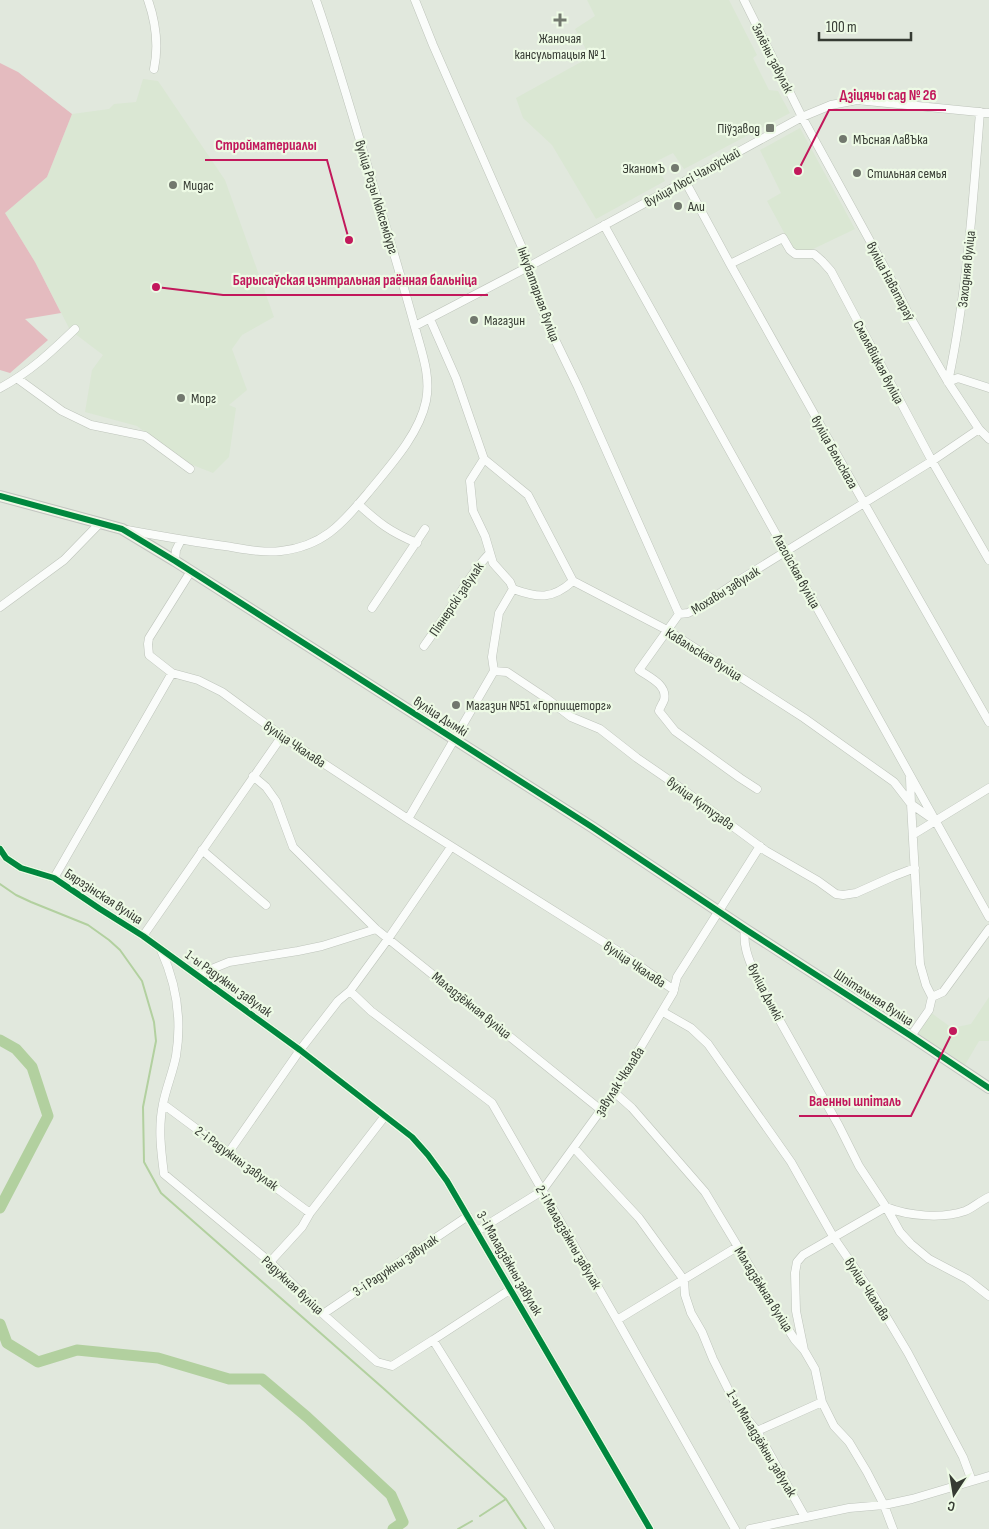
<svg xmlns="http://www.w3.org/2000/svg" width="989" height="1529" viewBox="0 0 989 1529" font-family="'Sofia Sans Condensed',sans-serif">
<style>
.built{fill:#dae7d3}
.forest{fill:#e4bbbf}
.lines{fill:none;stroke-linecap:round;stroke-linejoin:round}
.stream{stroke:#b2d09f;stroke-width:2}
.river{stroke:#b2d09f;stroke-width:11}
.minor-casing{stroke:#bec4bb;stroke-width:9}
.major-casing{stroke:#c1c5bf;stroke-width:12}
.minor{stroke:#fafcfa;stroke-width:8}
.major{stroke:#eee7e7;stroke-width:10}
.cycleway-casing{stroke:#edfae5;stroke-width:9}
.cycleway{stroke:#00873e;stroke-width:6}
.poi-dot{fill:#72786e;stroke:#edfae5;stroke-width:2}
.labels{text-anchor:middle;stroke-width:4.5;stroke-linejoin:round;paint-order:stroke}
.poi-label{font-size:14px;fill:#363b33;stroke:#edfae5;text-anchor:start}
.street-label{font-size:14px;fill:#363b33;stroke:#edfae5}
.leader{fill:none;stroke:#c2185b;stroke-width:2}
.callout-dot{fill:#c2185b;stroke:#edfae5;stroke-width:2}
.callout-label{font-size:15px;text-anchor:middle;font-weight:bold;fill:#c2185b;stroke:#edfae5;stroke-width:4.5;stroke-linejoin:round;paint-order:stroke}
</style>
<rect width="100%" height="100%" fill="#e1e8dd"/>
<!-- built -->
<path class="built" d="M 587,0 L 729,0 L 757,55 L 753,58 L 769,90 L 778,91 L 790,113 L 684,169 L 673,153 L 655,162 L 665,181 L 596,219 L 552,145 L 523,118 L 516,98 L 590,57 L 575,29 L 595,16 Z
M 143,79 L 158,81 L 225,180 L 274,317 L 242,335 L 232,349 L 247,390 L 229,405 L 236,408 L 229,457 L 213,473 L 185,462 L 137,426 L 85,412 L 92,370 L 103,355 L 70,330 L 35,262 L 5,213 L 47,177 L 72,114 L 109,109 L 114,104 L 136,102 Z
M 800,128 L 855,229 L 811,250 L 802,252 L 794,251 L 767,201 L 781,193 L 760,150 Z
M 989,997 L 989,1041 L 979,1041 L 965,1065 L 917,1033 L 930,1012 L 952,1028 L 971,1024 Z"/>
<!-- forest -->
<path class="forest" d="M 0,63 L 18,72 L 72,114 L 47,177 L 5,213 L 35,262 L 61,313 L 25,319 L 48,340 L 10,373 L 0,370 Z"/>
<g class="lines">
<!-- stream -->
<path class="stream" d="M 0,884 L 16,895 L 31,902 L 88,925 L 109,940 L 120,950 L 142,981 L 154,1022 L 156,1041 L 143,1107 L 144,1162 L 161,1193 L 383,1388 L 506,1499
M 480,1516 L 506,1499 L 526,1529
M 458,1529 L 472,1521"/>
<!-- river -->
<path class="river" d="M 0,1040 L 16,1049 L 32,1067 L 48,1116 L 0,1208
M 0,1324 L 7,1343 L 38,1362 L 77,1350 L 158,1358 L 229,1379 L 262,1379 L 307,1417 L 391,1495 L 403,1522 L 393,1529"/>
<!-- minor casing -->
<g class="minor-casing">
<path id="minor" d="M 148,0 C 156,23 159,45 154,69
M 415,0 L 433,45 L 524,252 L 534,287 L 547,323 L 578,387 L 679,614
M 744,0 L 802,117 L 892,281 L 910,317 L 948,382 L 979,429 L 989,439
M 685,181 L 730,264 L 864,503 L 989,722
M 604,225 L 989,917
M 730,264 L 783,238 L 790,250 L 795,254 L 814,254 L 822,261 L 831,271 L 932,461 L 989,560
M 430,319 L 456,378 L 484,459 L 528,495 L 573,581 L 667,630 L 804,718 L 894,782 L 911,804 L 920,964 L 926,985 L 932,997
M 415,326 L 528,267 L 802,117 L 831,105 L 857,100 L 989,113
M 18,379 L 62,411 L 91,425 L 145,436 L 190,469
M 948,382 C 967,293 973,202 980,112
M 948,382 L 958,378 L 989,388
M 0,388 C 30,372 51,352 75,329
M 484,459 L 470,481 L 473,511 L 485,536 L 493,563 L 510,582 L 513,589 C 538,598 552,600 573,581
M 358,504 C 379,523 390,532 417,543
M 127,530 C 160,536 193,542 225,546 C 244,549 262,553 281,551 C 323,546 341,525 367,494 C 389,467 419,435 426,401 C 431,377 422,353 416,331 C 406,294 395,257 384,220 C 361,147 341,72 316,0
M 175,561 L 176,550 L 181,540
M 191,571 L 149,638 L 148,644 L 149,655 L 172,673 L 198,680 L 222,692 L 282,736 L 408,819 L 621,953 L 674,990
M 0,607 L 64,560 L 100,523
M 372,608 L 425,529
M 424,646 C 434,632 444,618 453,604 C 465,586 475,568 490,553
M 494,671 L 507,672 L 546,698 L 571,717 L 600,729 L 637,758 L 685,791 L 766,851 L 818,881 L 836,894 L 843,895 L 856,893 L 894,876 L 915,868
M 253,776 L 266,787 L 276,801 L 293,847 L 376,929 L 601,1110
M 910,778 L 911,804 L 934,820
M 757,789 L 740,778 L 675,731 L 659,711 C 660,707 663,703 664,700 C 668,685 649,677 639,670 L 679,614 L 688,613 L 701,606 L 738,581 L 932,461 L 979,429
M 408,819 L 494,671 L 492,657 L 499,613 L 513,589
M 914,834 L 989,788
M 0,849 L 6,858 L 21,868 L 54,878 L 100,909 L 143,936 L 300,1050 L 412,1137 L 428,1155 L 447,1181 L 650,1529
M 202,850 L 266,905
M 54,878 L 172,673
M 745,929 C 742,947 751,964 757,980 L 839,1126 L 859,1166 L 886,1207 L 900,1232 L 911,1244 L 929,1259 L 967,1279 L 989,1296
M 143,936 L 282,736
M 161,950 C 176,983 182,1020 176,1056 C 173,1072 166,1088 163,1104 C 158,1127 161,1151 164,1174 L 270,1262 L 323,1314 L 377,1362 L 392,1366 L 433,1340 L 550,1529
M 197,975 L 229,962 L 298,951 L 322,946 L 376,929
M 350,991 L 371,1011 L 492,1103 L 617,1320 L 735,1529
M 663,1012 L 691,1028 L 708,1044 L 791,1162 L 834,1238 L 874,1296 L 908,1353 L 963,1457 L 972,1481
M 911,1036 L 929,1010 L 932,997 L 943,992 L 989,929
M 614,1092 L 632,1108 L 705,1192 L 779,1315 L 795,1340 L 804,1350 L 815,1369 L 822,1402 L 834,1426 L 849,1442 L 867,1472 L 884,1505 L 893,1529
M 163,1104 L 310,1213
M 574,1148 L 639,1218 L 684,1280 L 685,1295 L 691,1313 L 702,1332 L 713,1359 L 736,1405 L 757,1431 L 805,1517
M 229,1152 L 300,1050 L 338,1001 L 350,991 L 388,939 L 451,847
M 477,1231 L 542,1191 L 614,1092 L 673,993 L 677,977 L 760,846
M 270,1262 L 302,1227 L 310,1213 L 385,1116
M 323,1314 L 468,1216
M 617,1320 L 737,1247
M 433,1340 L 511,1289
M 804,1350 L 796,1311 L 795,1273 L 797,1262 L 803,1255 L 886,1207 C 908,1216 942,1219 965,1211 C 973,1208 980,1201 989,1197
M 757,1431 L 822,1402
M 750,1529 L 849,1508 L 884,1505 L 912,1499 L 989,1476"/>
</g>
<!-- major casing -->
<g class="major-casing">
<path id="major" d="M 0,496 L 122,529 L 175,561 L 592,827 L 745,929 L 911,1036 L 989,1088"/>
</g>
<!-- minor -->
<use href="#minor" class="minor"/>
<!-- major -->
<use href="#major" class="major"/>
<!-- cycleway casing -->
<g class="cycleway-casing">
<path id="cycleway" d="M 0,496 L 122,529 L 175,561 L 592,827 L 745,929 L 911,1036 L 989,1088
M 0,849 L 6,858 L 21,868 L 54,878 L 100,909 L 143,936 L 300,1050 L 412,1137 L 428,1155 L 447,1181 L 650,1529"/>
</g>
<!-- cycleway -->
<use href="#cycleway" class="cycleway"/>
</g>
<!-- markers -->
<g class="poi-dot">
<path d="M557.5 12.5h5v5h5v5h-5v5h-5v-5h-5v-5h5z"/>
<rect x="765" y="123" width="10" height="10" rx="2.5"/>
<circle cx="843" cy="139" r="5"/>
<circle cx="675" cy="168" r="5"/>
<circle cx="857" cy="173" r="5"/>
<circle cx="173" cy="185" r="5"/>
<circle cx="678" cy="206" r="5"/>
<circle cx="474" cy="320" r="5"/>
<circle cx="181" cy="398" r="5"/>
<circle cx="456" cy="705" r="5"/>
</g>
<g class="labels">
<!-- poi labels -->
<g class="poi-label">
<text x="560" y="43" text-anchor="middle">Жаночая<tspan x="560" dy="16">кансультацыя № 1</tspan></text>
<text x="760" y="133" text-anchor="end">Піўзавод</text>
<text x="853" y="144">МЪсная ЛавЪка</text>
<text x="665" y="173" text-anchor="end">ЭканомЪ</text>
<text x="867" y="178">Стильная семья</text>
<text x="183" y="190">Мидас</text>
<text x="688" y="211">Али</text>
<text x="484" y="325">Магазин</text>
<text x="191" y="403">Морг</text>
<text x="466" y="710">Магазин №51 «Горпищеторг»</text>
</g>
<!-- street labels -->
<g class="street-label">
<text transform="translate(773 58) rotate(63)" y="5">Зялёны завулак</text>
<text transform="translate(692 177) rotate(-29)" y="5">вуліца Люсі Чалоўскай</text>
<text transform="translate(377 197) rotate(73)" y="5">вуліца Розы Люксембург</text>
<text transform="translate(966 269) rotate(-84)" y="5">Заходняя вуліца</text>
<text transform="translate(891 281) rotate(62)" y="5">вуліца Наватараў</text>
<text transform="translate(539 294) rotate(70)" y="5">Інкубатарная вуліца</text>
<text transform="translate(879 362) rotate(62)" y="5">Смалявіцкая вуліца</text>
<text transform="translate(835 452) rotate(61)" y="5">вуліца Бельскага</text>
<text transform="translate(797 571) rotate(61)" y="5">Лагойская вуліца</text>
<text transform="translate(725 590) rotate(-32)" y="5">Мохавы завулак</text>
<text transform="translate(456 599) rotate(-56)" y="5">Піянерскі завулак</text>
<text transform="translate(704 654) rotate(32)" y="5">Кавальская вуліца</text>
<text transform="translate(441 716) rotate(33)" y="5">вуліца Дымкі</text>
<text transform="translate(295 744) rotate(34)" y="5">вуліца Чкалава</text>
<text transform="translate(701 803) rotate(36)" y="5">вуліца Кутузава</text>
<text transform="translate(104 896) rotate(33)" y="5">Бярэзінская вуліца</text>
<text transform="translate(635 964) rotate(34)" y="5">вуліца Чкалава</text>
<text transform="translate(229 983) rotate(36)" y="5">1-ы Радужны завулак</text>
<text transform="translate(766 992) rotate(63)" y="5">вуліца Дымкі</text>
<text transform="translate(874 997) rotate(33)" y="5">Шпітальная вуліца</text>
<text transform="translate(472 1005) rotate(39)" y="5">Маладзёжная вуліца</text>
<text transform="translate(619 1081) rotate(-57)" y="5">завулак Чкалава</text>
<text transform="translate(237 1158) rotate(36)" y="5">2-і Радужны завулак</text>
<text transform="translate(569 1237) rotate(60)" y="5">2-і Маладзёжны завулак</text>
<text transform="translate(510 1263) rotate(60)" y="5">3-і Маладзёжны завулак</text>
<text transform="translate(395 1265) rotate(-34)" y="5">3-і Радужны завулак</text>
<text transform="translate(293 1285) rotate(43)" y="5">Радужная вуліца</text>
<text transform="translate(764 1289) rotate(58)" y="5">Маладзёжная вуліца</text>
<text transform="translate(868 1289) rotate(57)" y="5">вуліца Чкалава</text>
<text transform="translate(762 1443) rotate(59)" y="5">1-ы Маладзёжны завулак</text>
</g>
</g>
<!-- callouts -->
<path class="leader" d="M798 171L829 110H946M349 240L327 160H205M156 287L223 295H488M953 1031L911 1116H799"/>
<g class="callout-dot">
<circle cx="798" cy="171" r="5"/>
<circle cx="349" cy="240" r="5"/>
<circle cx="156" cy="287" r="5"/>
<circle cx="953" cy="1031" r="5"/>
</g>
<g class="callout-label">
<text x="888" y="100">Дзіцячы сад № 26</text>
<text x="266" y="150">Стройматериалы</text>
<text x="355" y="285">Барысаўская цэнтральная раённая бальніца</text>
<text x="855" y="1106">Ваенны шпіталь</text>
</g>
<!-- north arrow -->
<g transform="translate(954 1494) rotate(192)" stroke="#edfae5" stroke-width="4" paint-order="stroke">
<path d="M0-4L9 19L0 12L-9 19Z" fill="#363b33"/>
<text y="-8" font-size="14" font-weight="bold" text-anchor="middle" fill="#363b33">С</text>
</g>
<!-- scale -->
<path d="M819 32v8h92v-8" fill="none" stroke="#363b33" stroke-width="2.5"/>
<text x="826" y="32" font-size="15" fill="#363b33" stroke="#edfae5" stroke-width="4" paint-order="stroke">100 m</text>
</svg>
